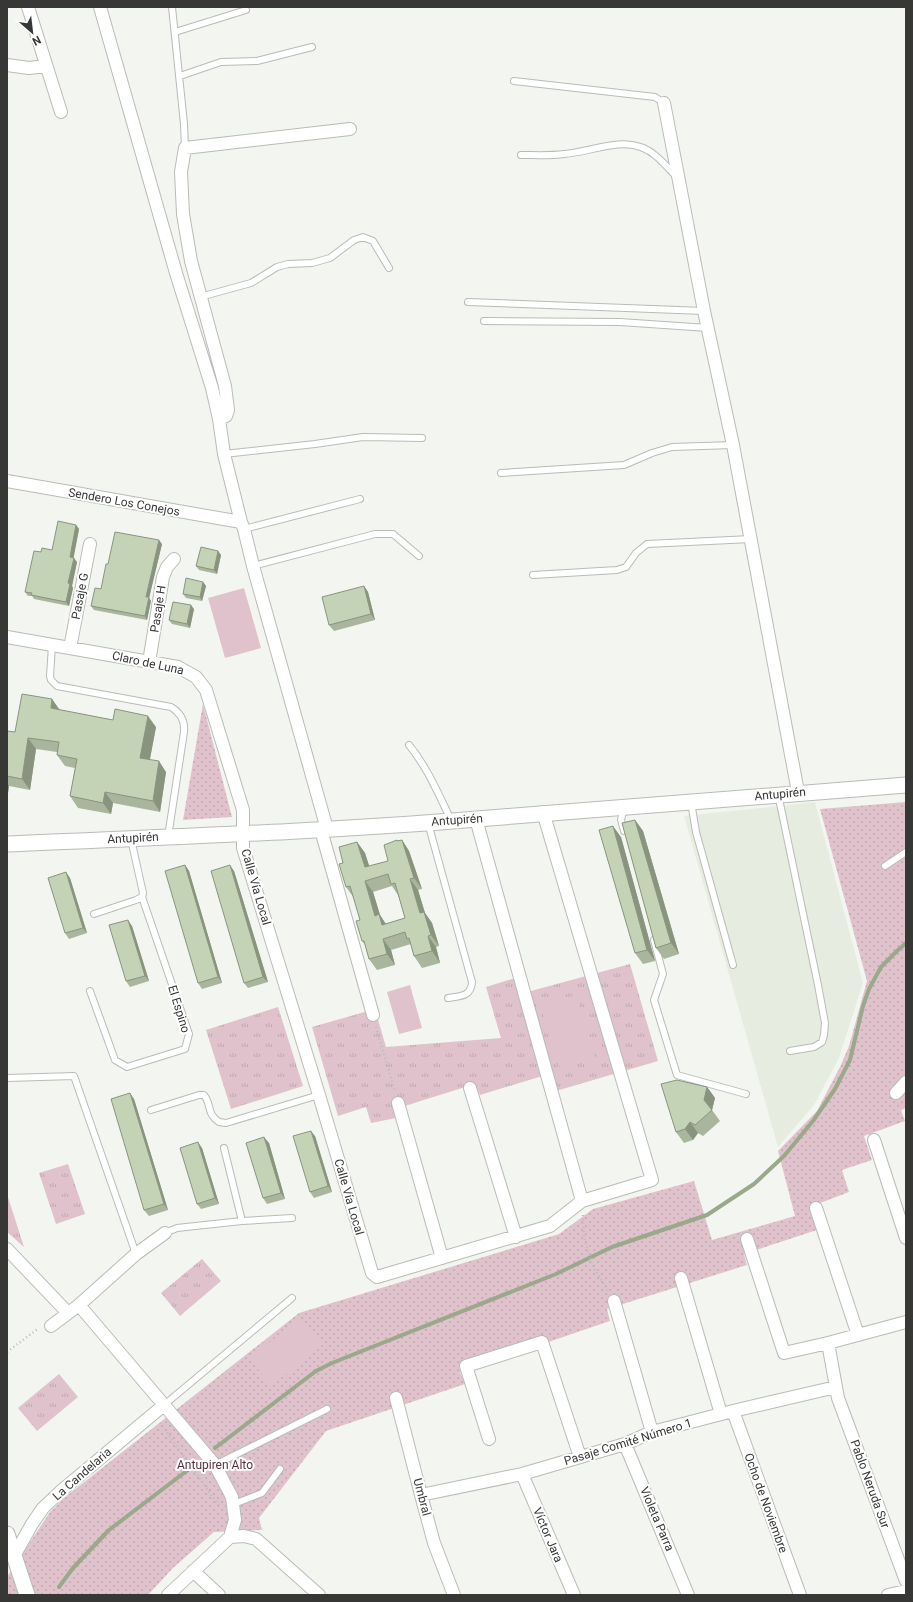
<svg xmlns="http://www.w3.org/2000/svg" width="913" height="1602" viewBox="0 0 913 1602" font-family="Roboto,sans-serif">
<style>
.built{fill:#e6ede0}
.grass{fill:url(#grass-tufts)}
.park{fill:url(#park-dots)}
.garden{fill:#e0c2cc}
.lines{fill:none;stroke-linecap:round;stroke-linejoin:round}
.stream{stroke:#9aa88c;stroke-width:4}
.service-casing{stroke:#b9bcb6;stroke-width:8}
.minor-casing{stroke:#b9bcb6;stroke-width:14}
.tertiary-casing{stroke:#b9bcb6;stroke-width:17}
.path{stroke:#babdb8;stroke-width:2.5;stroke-dasharray:1 3;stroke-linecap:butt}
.service{stroke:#fff;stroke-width:6}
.minor{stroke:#fff;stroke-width:12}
.tertiary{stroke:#fff;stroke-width:15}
.wall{fill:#a9b59d;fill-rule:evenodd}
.shaded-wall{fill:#89947f}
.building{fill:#c4d3b6;stroke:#89947f;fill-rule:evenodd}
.labels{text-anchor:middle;stroke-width:4;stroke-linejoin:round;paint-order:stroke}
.street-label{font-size:12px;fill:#373836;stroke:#fff}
.park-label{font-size:12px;fill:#5c2e41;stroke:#fff}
</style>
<defs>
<pattern id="grass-tufts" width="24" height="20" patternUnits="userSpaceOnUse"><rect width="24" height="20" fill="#e0c2cc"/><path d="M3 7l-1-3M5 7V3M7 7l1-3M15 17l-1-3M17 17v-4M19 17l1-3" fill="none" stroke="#c1a7b0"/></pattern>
<pattern id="park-dots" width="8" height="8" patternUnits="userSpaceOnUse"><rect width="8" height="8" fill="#e0c2cc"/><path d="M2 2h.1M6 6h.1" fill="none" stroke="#c1a7b0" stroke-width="1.8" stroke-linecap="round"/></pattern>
</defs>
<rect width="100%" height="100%" fill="#f3f6f0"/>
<!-- built -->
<path class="built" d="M 815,802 L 863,983 L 839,1058 L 814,1105 L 778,1147 L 684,816 Z"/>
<!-- grass -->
<path class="grass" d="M 630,964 L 658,1061 L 556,1091 L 549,1074 L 480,1095 L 475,1084 L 395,1109 L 396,1118 L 371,1123 L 366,1107 L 338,1116 L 312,1027 L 375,1009 L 386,1047 L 501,1038 L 486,987 L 515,978 L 520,994 Z
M 278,1007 L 303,1086 L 231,1109 L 206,1030 Z
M 68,1164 L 85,1214 L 56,1224 L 39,1173 Z
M 7,1194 L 24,1247 L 7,1232 Z
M 202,1259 L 221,1281 L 180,1316 L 161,1293 Z
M 59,1374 L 78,1397 L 37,1431 L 18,1408 Z"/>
<!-- park -->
<path class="park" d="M 203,704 L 232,817 L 183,820 Z
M 906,802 L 906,1108 L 901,1110 L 905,1121 L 864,1136 L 872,1160 L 842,1170 L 849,1192 L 810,1207 L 817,1230 L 744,1254 L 747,1265 L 607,1309 L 610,1321 L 460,1372 L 465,1384 L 326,1431 L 259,1518 L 262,1530 L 214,1532 L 173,1568 L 148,1595 L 7,1595 L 7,1577 L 50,1512 L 64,1498 L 299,1313 L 559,1234 L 593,1209 L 694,1181 L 712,1240 L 795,1216 L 778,1151 L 817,1111 L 840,1067 L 849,1046 L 867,981 L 820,809 Z"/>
<!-- garden -->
<path class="garden" d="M 244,588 L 261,648 L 225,658 L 208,598 Z
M 410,985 L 422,1028 L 399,1034 L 387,992 Z
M 576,995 L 595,1058 L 560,1068 L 541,1006 Z
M 300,1318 L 322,1346 L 271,1386 L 249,1358 Z"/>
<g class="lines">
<!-- stream -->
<path class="stream" d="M 215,1448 L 316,1371 L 332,1363 L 556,1274 L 612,1247 L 707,1215 L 754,1184 L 784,1156 L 813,1121 L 835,1089 L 850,1060 L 863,1006 L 869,989 L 881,967 L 897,951 L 906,943
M 59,1587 L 73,1568 L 109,1530 L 197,1463"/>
<!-- service casing -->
<g class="service-casing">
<path id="service" d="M 172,7 L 184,124 L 185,148
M 175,32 L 246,10
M 180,76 L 221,62 L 257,61 L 312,47
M 514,81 L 655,97 L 664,103
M 521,155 C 535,155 550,156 564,154 C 595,152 628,132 656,156 C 663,162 669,169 676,176
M 200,297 L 251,283 L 277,267 L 288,264 L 312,263 L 330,258 L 354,240 L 363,237 L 373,241 L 389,268
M 468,302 L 704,311
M 484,321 L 620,322 L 708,328
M 224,454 L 315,444 L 363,437 L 422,438
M 501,473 L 624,465 L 652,453 L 672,447 L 733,445
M 244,529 L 360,499
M 253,566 L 375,534 L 393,534 L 419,556
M 533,575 L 617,570 L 626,567 L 636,553 L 647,544 L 751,539
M 52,645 L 50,676 L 51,680 L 57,686 L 171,707 C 181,713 185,721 184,732 L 168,837
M 409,745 C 427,767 439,795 451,820
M 778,794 L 818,985 L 825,1023 L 824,1035 L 822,1042 L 814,1047 L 790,1051
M 691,802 L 696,832 L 733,965
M 624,807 L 621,820 L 624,831
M 428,823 L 472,982 C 471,997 460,996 448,998
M 885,866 L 906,852
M 94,914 L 136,900 L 142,897 L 143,893 L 131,839
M 654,940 L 663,974 L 654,1000 L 677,1075 L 746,1094
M 90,991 L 115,1060 L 127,1067 L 185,1049 L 189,1034 L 142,897
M 7,1078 L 74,1076 L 136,1254
M 151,1110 L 199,1095 L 204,1095 C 212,1105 206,1113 219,1122 L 226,1123 L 319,1095
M 224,1148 L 242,1221
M 165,1233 L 177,1228 L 242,1221 L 292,1218
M 164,1405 L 292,1298
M 215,1465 L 327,1409
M 234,1504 L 262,1493 L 280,1469"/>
</g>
<!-- minor casing -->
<g class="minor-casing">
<path id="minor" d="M 28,7 L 61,112
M 100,7 L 176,273 L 212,388 L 219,419 L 224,454 L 241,522 L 244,529 L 253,566 L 327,829
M 7,65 L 29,68 L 46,66
M 664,103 L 704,311 L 733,445 L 798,792
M 219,419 L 226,416 L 228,410 L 225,386 L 191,261 L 183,214 L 181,172 L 185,148 L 350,129
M 7,481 L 241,522
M 7,637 L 178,667 L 196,677 L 206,690 L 243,810 L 243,848 L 319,1095 L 372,1273 L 377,1277 L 550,1226 L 582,1201 L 652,1180 L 543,812
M 70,648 L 90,544
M 149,662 L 163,577 L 167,567 L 174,559
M 476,819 L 582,1201
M 321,830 L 373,1015
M 470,1088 L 516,1237
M 896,1093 L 906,1082
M 398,1103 L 442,1258
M 874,1140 L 906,1238
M 816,1208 L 858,1335
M 747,1239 L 784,1353 L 828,1343 L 906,1322
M 7,1249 L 68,1313
M 681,1278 L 721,1414
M 614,1301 L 652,1432
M 79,1305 L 136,1254 L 165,1233
M 51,1326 L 79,1305 L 215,1465 L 232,1497 L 235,1520 L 230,1537 L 168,1595
M 828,1343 L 838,1398 L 906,1581
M 396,1398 L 421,1495 L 434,1543 L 454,1595
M 733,1411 L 800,1595
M 489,1439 L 466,1366 L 542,1342 L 580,1457
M 625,1444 L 688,1595
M 522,1474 L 574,1595
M 421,1495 L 522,1474 L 625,1444 L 652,1432 L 733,1411 L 836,1387
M 230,1537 L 244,1536 L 256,1539 L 319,1595
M 14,1556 L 32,1524 L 43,1508 L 61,1491 L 164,1405
M 193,1571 L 219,1595
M 888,1595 L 906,1591"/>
</g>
<!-- tertiary casing -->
<g class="tertiary-casing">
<path id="tertiary" d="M 7,844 C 164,837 321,832 477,819 C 620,807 763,795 906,785
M 7,1534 L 27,1595"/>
</g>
<!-- path -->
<path class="path" d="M 376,1027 L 395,1091
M 583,1215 L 584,1237 L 592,1265 L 608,1291
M 7,1352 L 39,1328
M 160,1423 L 220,1507"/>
<!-- service -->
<use href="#service" class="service"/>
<!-- minor -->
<use href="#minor" class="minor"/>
<!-- tertiary -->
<use href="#tertiary" class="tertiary"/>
</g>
<!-- wall -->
<path class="wall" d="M 76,525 L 79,529 L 73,558 L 77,562 L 72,586 L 73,588 L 69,606 L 34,599 L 32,596 L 28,596 L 25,592 L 41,552 L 52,550 Z
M 162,544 L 149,598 L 151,601 L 147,620 L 94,610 L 91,606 L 101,589 L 108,564 Z
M 218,551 L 221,555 L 217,574 L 199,570 L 196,566 Z
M 203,582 L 206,586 L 202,601 L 186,598 L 183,594 Z
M 364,586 L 368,592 L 375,620 L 334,631 L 329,625 Z
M 194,609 L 190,628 L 172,624 L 169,620 Z
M 52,699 L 60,710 L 113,720 L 156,727 L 150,759 L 166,772 L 160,812 L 113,803 L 111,814 L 78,808 L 70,796 L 75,768 L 65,766 L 57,755 L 57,752 L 36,749 L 30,790 L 9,786 L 7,800 L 7,731 L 15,732 Z
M 635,820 L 643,831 L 679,954 L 664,959 L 656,948 Z
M 621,837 L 655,961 L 643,964 L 635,953 Z
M 397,840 L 397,841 L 402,840 L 409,851 L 422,889 L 418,890 L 425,913 L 432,923 L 439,946 L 436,947 L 440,963 L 422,968 L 414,956 L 411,944 L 391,950 L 395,965 L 377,970 L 369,959 L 366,946 L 362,941 L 360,920 L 354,898 L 346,887 L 343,863 L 357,842 L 365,853 L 369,866 L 388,861 ZM 392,886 L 398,895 L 405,918 L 386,924 L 380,915 L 373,892 Z
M 185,865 L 189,871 L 222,983 L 202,989 L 198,983 Z
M 234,871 L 268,982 L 248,988 L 244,983 Z
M 70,878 L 87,933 L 69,939 L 65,933 Z
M 132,926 L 149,981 L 130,987 L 126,981 Z
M 707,1087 L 715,1098 L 712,1110 L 720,1121 L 703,1136 L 698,1133 L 693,1140 L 684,1143 L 676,1132 Z
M 134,1099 L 168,1210 L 149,1216 L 144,1210 Z
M 315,1136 L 332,1192 L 314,1198 L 310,1192 Z
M 269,1143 L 285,1199 L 267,1204 L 263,1198 Z
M 202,1148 L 219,1204 L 201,1209 L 197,1204 Z"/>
<!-- shaded-wall -->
<path class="shaded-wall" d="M 76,525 L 79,529 L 73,561 L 70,557 Z
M 159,540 L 162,544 L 149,598 L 151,601 L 147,620 L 145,616 L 146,597 Z
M 218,551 L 221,555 L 217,574 L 214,570 Z
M 74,558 L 77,562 L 72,586 L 73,588 L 69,606 L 66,602 L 68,583 Z
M 203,582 L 206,586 L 202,601 L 200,597 Z
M 364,586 L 368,592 L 375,620 L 371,614 Z
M 191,605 L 194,609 L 190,628 L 187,624 Z
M 52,699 L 60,711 L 51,708 Z
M 148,716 L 156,727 L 148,769 L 140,758 Z
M 28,738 L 36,749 L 30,790 L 22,779 Z
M 159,761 L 166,772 L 160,812 L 153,801 Z
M 7,783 L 9,786 L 7,800 Z
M 105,792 L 113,803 L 111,814 L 103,803 Z
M 635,820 L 643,831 L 679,954 L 671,943 Z
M 613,826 L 621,837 L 655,961 L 647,950 Z
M 402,840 L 409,851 L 422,889 L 414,878 Z
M 357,842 L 365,853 L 373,878 L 365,867 Z
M 185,865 L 189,871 L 222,983 L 218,977 Z
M 230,865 L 234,871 L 268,982 L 263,977 Z
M 66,872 L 70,878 L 87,933 L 83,928 Z
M 410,879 L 418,890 L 425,913 L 432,923 L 439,946 L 431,935 L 420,913 Z
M 365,881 L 373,892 L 380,915 L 387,926 L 390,936 L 375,916 Z
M 128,920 L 132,926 L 149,981 L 145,976 Z
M 428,936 L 436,947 L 440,963 L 432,951 Z
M 383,939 L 391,950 L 395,965 L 387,954 Z
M 707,1087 L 715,1098 L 712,1110 L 704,1100 Z
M 130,1093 L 134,1099 L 168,1210 L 164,1204 Z
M 690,1122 L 698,1133 L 693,1140 L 685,1129 Z
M 311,1131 L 315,1136 L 332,1192 L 328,1186 Z
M 264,1137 L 269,1143 L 285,1199 L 281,1193 Z
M 198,1142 L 202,1148 L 219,1204 L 215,1198 Z"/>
<!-- building -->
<path class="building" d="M 58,521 L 76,525 L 70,557 L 74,558 L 68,583 L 70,584 L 66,602 L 31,595 L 32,593 L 25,592 L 34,551 L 41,552 L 42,548 L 52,550 Z
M 115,532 L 159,540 L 146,597 L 149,597 L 145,616 L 91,606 L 95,588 L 101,589 L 106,564 L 108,564 Z
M 201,547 L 218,551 L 214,570 L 196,566 Z
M 186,578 L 203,582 L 200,597 L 183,594 Z
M 364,586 L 371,614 L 329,625 L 322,597 Z
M 173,602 L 191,605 L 187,624 L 169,620 Z
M 22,694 L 52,699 L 51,708 L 113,720 L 115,709 L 148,716 L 140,758 L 159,761 L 153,801 L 105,792 L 103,803 L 70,796 L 77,759 L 57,755 L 59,742 L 28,738 L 22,779 L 7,776 L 7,731 L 15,732 Z
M 635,820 L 671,943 L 656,948 L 622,823 Z
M 613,826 L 647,950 L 635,953 L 599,830 Z
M 397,840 L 397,841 L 402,840 L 414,878 L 410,879 L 420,913 L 424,912 L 431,935 L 428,936 L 432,951 L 414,956 L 409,938 L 407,939 L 405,932 L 383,939 L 387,954 L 369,959 L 364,941 L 362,941 L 356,921 L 360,920 L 350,886 L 346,887 L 339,864 L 343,863 L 339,847 L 357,842 L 365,867 L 388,861 L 384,845 ZM 388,874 L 391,884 L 395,883 L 405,918 L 382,925 L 379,914 L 375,916 L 365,881 Z
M 185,865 L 218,977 L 198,983 L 165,871 Z
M 230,865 L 263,977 L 244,983 L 211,871 Z
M 66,872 L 83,928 L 65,933 L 48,878 Z
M 128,920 L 145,976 L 126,981 L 109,925 Z
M 677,1080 L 707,1087 L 704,1100 L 712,1110 L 695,1125 L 690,1122 L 685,1129 L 676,1132 L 661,1084 Z
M 130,1093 L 164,1204 L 144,1210 L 111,1099 Z
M 311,1131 L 328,1186 L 310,1192 L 293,1136 Z
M 264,1137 L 281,1193 L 263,1198 L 246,1143 Z
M 198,1142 L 215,1198 L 197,1204 L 180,1148 Z"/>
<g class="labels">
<!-- street labels -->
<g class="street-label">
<text transform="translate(124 502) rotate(10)" y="4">Sendero Los Conejos</text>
<text transform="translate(80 596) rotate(-79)" y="4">Pasaje G</text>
<text transform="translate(158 609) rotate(-81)" y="4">Pasaje H</text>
<text transform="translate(148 663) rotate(12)" y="4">Claro de Luna</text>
<text transform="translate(780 794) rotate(-5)" y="4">Antupirén</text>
<text transform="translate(457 820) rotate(-4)" y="4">Antupirén</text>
<text transform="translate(133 838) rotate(-3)" y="4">Antupirén</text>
<text transform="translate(256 887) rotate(74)" y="4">Calle Vía Local</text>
<text transform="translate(179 1009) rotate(73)" y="4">El Espino</text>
<text transform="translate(349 1197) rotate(74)" y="4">Calle Vía Local</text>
<text transform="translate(628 1442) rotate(-17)" y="4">Pasaje Comité Número 1</text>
<text transform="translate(82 1474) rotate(-41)" y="4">La Candelaria</text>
<text transform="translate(870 1484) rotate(70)" y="4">Pablo Neruda Sur</text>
<text transform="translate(422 1497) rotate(75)" y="4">Umbral</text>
<text transform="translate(766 1503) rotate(70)" y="4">Ocho de Noviembre</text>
<text transform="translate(657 1519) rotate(67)" y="4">Violeta Parra</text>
<text transform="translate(548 1535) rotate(67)" y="4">Víctor Jara</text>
</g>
<!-- park labels -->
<g class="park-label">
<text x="215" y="1469">Antupiren Alto</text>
</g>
</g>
<!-- border -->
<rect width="913" height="1602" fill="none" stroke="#373836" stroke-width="16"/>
<!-- north arrow -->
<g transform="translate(32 32) rotate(152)" stroke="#ffffff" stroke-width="3" paint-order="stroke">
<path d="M0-3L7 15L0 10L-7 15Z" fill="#373836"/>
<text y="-6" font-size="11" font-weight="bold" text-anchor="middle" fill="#373836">N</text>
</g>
</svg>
